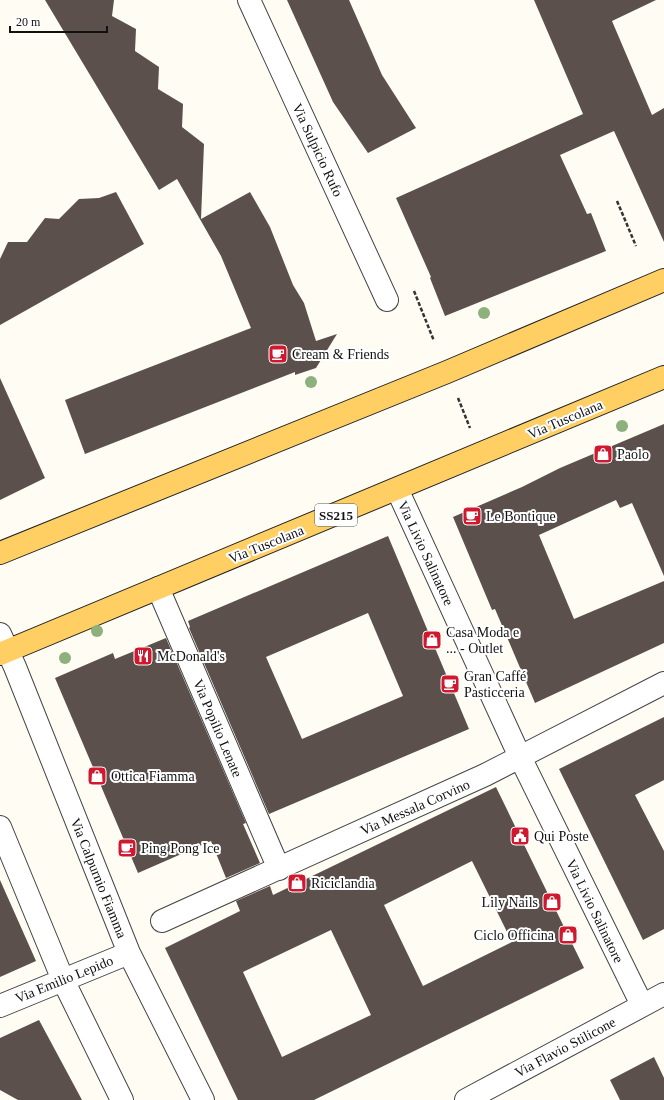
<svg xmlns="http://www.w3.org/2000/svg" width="664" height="1100" viewBox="0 0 664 1100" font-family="Georgia,serif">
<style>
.building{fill:#5b504c;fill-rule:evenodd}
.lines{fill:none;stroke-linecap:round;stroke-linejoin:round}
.street-casing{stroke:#444;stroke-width:24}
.primary-casing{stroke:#222;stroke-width:24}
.path{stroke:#333;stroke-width:2.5;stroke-dasharray:4 2;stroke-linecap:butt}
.street{stroke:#fff;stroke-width:22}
.primary{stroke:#ffcf64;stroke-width:22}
.tree{fill:#8eb07c}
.labels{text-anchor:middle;stroke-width:4;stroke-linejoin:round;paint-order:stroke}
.shield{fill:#fff;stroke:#585858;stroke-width:1}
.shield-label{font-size:13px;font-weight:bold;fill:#111}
.street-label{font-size:14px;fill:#111;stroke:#fff}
.poi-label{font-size:14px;fill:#111;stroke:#fff;text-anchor:start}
</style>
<rect width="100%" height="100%" fill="#fffcf4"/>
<!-- building -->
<path class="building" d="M 45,0 L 114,0 L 112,16 L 136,29 L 135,51 L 159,67 L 158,89 L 183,104 L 182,127 L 204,144 L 201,219 L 250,192 L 270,227 L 293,285 L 304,303 L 316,341 L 337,334 L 316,368 L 295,375 L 295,372 L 85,454 L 65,400 L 251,328 L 221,256 L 177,179 L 159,190 Z
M 287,0 L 349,0 L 382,75 L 416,128 L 368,153 L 333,102 Z
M 534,0 L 656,0 L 612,21 L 652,115 L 664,108 L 664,242 L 614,131 L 560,155 L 587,214 L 591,213 L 606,251 L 445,316 L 430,278 L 431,277 L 396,198 L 583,114 Z
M 116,192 L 144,244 L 0,325 L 0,259 L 8,242 L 27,242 L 45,218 L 59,219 L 79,199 L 99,198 Z
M 0,378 L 45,478 L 0,500 Z
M 664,424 L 664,576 L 632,503 L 620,508 L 616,500 L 539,535 L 574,619 L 664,581 L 664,643 L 535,703 L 495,609 L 492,610 L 453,517 L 522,487 L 560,468 Z
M 388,536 L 469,729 L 269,814 L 189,628 L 190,627 L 188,621 ZM 368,613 L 403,696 L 302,739 L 266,657 Z
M 166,638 L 246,823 L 243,824 L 260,863 L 226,878 L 211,841 L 138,873 L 55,678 L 113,653 L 115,659 Z
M 664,717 L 664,780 L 635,795 L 664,851 L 664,929 L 643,940 L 559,769 Z
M 496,787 L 584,968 L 314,1100 L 238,1100 L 165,948 L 240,911 L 236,901 L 270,886 L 273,895 ZM 472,861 L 512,942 L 423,986 L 384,905 ZM 331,930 L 371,1015 L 282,1057 L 243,972 Z
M 0,880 L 36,961 L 0,977 Z
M 39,1020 L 82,1100 L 18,1100 L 0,1090 L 0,1038 Z
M 654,1057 L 664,1078 L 664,1100 L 620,1100 L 610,1080 Z"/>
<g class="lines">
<!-- street casing -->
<g class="street-casing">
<path id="street" d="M 249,0 L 387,300
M 397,489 L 520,757 L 642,1005
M 158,588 L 279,869
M 0,634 L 15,667 L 129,953 L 203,1100
M 0,827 L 63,980 L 122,1100
M 162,921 L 485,775 L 664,683
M 0,1006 L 129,953
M 466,1100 L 664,994"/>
</g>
<!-- primary casing -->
<g class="primary-casing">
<path id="primary" d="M 0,553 L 447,372 L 664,280
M 0,654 L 664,377"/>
</g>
<!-- path -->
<path class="path" d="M 617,201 L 636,246
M 414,291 L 434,341
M 458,398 L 470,428"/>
<!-- street -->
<use href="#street" class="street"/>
<!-- primary -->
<use href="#primary" class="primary"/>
</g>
<!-- trees -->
<g class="tree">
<circle cx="484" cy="313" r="6"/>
<circle cx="311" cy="382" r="6"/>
<circle cx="622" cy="426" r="6"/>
<circle cx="97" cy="631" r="6"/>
<circle cx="65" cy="658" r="6"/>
</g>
<!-- icons -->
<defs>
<g id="cafe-square" transform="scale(1)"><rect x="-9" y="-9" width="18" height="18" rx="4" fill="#d0192e" stroke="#fff"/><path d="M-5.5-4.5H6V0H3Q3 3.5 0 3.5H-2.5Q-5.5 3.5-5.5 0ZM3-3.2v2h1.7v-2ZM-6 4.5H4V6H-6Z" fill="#fff"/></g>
<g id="shop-square" transform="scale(1)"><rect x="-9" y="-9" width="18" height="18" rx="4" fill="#d0192e" stroke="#fff"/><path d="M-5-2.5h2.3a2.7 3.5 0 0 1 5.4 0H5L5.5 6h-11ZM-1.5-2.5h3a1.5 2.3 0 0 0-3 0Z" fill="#fff"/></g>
<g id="restaurant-square" transform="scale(1)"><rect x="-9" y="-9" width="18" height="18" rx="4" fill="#d0192e" stroke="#fff"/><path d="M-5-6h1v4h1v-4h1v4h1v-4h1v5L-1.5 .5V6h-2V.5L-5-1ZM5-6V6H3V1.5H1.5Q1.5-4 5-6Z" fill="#fff"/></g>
<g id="civic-square" transform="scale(1)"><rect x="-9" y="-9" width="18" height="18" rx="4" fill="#d0192e" stroke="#fff"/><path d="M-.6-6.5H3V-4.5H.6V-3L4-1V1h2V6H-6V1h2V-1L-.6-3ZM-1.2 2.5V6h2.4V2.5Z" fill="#fff"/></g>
</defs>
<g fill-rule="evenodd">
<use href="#cafe-square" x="278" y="354"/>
<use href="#shop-square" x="603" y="454"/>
<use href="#cafe-square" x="472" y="516"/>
<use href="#shop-square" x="432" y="640"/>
<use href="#restaurant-square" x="143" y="656"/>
<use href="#cafe-square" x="450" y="684"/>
<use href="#shop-square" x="97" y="776"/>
<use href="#civic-square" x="520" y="836"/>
<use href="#cafe-square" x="127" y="848"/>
<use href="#shop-square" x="297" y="883"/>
<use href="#shop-square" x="552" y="902"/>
<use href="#shop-square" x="568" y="935"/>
</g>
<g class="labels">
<!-- shield labels -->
<rect class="shield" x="315" y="504" width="42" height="22" rx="3"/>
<g class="shield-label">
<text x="336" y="520">SS215</text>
</g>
<!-- street labels -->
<g class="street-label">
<text transform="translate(318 150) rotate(65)" y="5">Via Sulpicio Rufo</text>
<text transform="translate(565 419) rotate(-23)" y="5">Via Tuscolana</text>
<text transform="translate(266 544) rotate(-22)" y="5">Via Tuscolana</text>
<text transform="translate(426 553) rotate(65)" y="5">Via Livio Salinatore</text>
<text transform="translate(218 728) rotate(67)" y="5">Via Popilio Lenate</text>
<text transform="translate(415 807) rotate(-24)" y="5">Via Messala Corvino</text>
<text transform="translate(99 878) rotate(68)" y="5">Via Calpurnio Fiamma</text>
<text transform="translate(595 911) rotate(64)" y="5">Via Livio Salinatore</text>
<text transform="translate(64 979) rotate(-22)" y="5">Via Emilio Lepido</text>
<text transform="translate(565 1047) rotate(-28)" y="5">Via Flavio Stilicone</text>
</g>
<!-- poi labels -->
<g class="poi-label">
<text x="292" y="359">Cream &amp; Friends</text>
<text x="617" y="459">Paolo</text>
<text x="486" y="521">Le Bontique</text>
<text x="446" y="637">Casa Moda e<tspan x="446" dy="16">... - Outlet</tspan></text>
<text x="157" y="661">McDonald's</text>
<text x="464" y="681">Gran Caffé<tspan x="464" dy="16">Pasticceria</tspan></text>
<text x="111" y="781">Ottica Fiamma</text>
<text x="534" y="841">Qui Poste</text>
<text x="141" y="853">Ping Pong Ice</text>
<text x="311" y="888">Riciclandia</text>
<text x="538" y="907" text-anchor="end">Lily Nails</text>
<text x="554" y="940" text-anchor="end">Ciclo Officina</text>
</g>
</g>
<!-- scale -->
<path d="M10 26v6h97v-6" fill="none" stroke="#111111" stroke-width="2"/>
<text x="16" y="26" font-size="12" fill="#111111" stroke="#ffffff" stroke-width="3" paint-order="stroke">20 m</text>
</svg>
